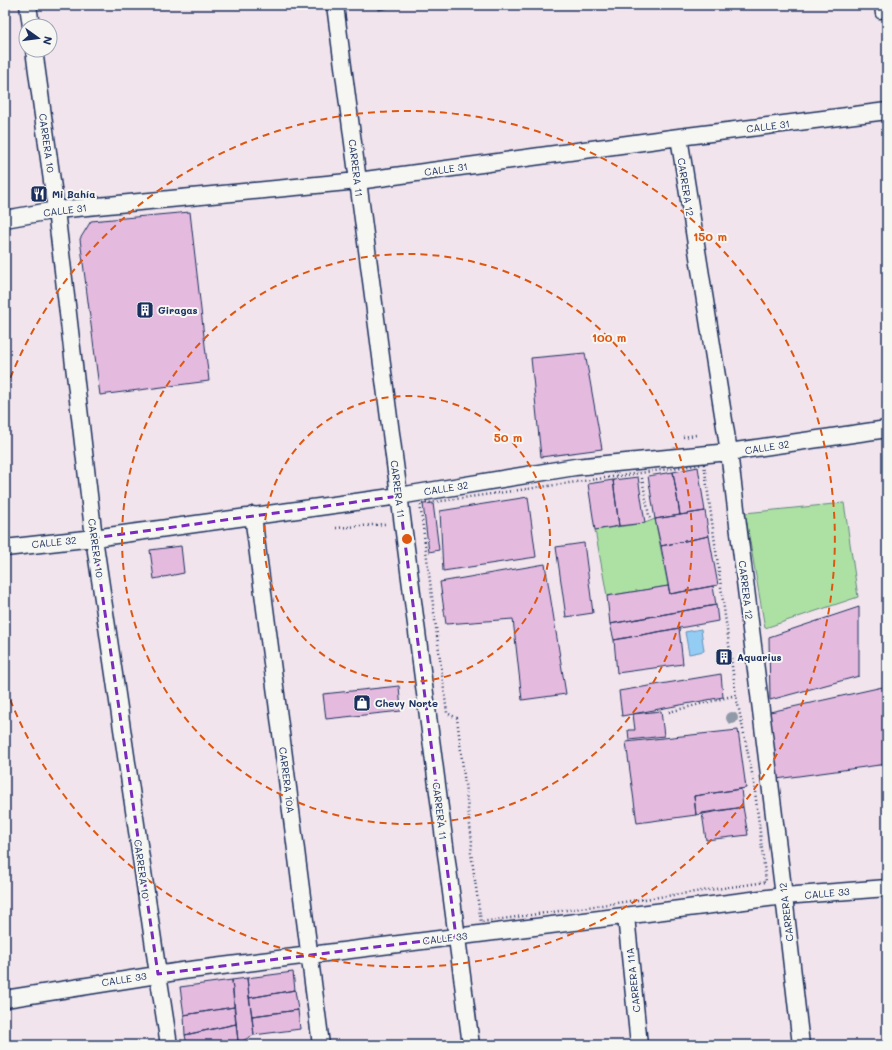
<svg xmlns="http://www.w3.org/2000/svg" width="892" height="1050" viewBox="0 0 892 1050" font-family="Mali,sans-serif">
<style>
.green{fill:#ade1a3;stroke:#648880}
.water{fill:#94cdf4;stroke:#648eb8}
.building{fill:#e5badf;stroke:#1b2f5e}
.lines{fill:none;stroke-linecap:round;stroke-linejoin:round}
.service-casing{stroke:#1b2f5e;stroke-width:11}
.minor-casing{stroke:#1b2f5e;stroke-width:19}
.path{stroke:#1b2f5e;stroke-width:2.5;stroke-dasharray:1 3;stroke-linecap:butt}
.service{stroke:#f6f6f2;stroke-width:8}
.minor{stroke:#f6f6f2;stroke-width:16}
.tree{fill:#9099a7}
.marked{fill:none;stroke:#7b2cbf;stroke-width:3;stroke-dasharray:8 5;stroke-linejoin:round}
.ring{fill:none;stroke:#de5710;stroke-width:2;stroke-dasharray:7 5}
.labels{text-anchor:middle;stroke-width:4;stroke-linejoin:round;paint-order:stroke}
.street-label{font-size:10px;fill:#1b2f5e;stroke:#f6f6f2}
.poi-label{font-size:10px;font-weight:bold;fill:#1b2f5e;stroke:#f6f6f2;text-anchor:start}
.centre{fill:#de5710;stroke:#f6f6f2;stroke-width:2}
.ring-label{font-size:12px;text-anchor:middle;font-weight:bold;fill:#de5710;stroke:#f6f6f2;stroke-width:4;stroke-linejoin:round;paint-order:stroke}
</style>
<rect width="100%" height="100%" fill="#f1e4ec"/>
<filter id="ink" filterUnits="userSpaceOnUse"><feTurbulence type="fractalNoise" baseFrequency=".025" numOctaves="2"/><feDisplacementMap in="SourceGraphic" scale="8" xChannelSelector="R" yChannelSelector="G"/><feConvolveMatrix kernelMatrix="1 2 1 2 8 2 1 2 1" color-interpolation-filters="sRGB"/></filter>
<g filter="url(#ink)">
<!-- green -->
<path class="green" d="M 844,503 L 858,597 L 765,628 L 745,513 Z
M 655,519 L 668,586 L 607,596 L 595,530 L 645,523 Z"/>
<!-- water -->
<path class="water" d="M 701,629 L 704,651 L 689,654 L 685,632 Z"/>
<!-- building -->
<path class="building" d="M 377,5 L 400,5 L 379,10 Z
M 190,212 L 209,381 L 100,395 L 80,239 L 91,221 Z
M 585,353 L 602,449 L 541,457 L 531,358 Z
M 698,467 L 705,511 L 680,515 L 673,472 Z
M 673,472 L 680,515 L 655,519 L 648,476 Z
M 638,477 L 645,523 L 619,526 L 613,480 Z
M 613,480 L 619,526 L 595,530 L 588,484 Z
M 528,497 L 536,557 L 443,571 L 440,511 Z
M 433,503 L 439,550 L 429,552 L 423,504 Z
M 705,511 L 709,536 L 661,546 L 655,519 Z
M 709,536 L 718,585 L 670,594 L 661,546 Z
M 584,543 L 593,613 L 566,617 L 556,547 Z
M 181,546 L 184,573 L 154,579 L 150,550 Z
M 545,564 L 566,694 L 522,700 L 513,619 L 446,624 L 440,582 Z
M 668,586 L 670,594 L 713,586 L 716,605 L 610,624 L 607,596 Z
M 716,605 L 718,621 L 614,640 L 610,624 Z
M 859,607 L 859,676 L 770,700 L 769,637 Z
M 679,628 L 683,664 L 617,673 L 614,640 Z
M 727,651 L 730,662 L 720,664 L 718,653 Z
M 721,674 L 723,697 L 622,716 L 619,691 Z
M 399,686 L 401,711 L 326,719 L 323,694 Z
M 887,686 L 887,764 L 769,780 L 761,714 Z
M 661,711 L 664,736 L 629,740 L 628,730 L 635,730 L 633,714 Z
M 738,730 L 746,788 L 694,796 L 696,815 L 637,823 L 626,742 Z
M 741,789 L 743,807 L 696,815 L 694,796 Z
M 743,807 L 748,835 L 706,840 L 702,813 Z
M 293,972 L 295,990 L 249,998 L 247,978 Z
M 247,978 L 254,1035 L 242,1041 L 238,1041 L 232,980 Z
M 232,980 L 234,1007 L 184,1015 L 180,987 Z
M 295,990 L 298,1010 L 252,1016 L 249,998 Z
M 234,1007 L 236,1024 L 185,1035 L 184,1015 Z
M 298,1010 L 300,1029 L 254,1035 L 252,1016 Z
M 236,1024 L 238,1041 L 219,1045 L 187,1045 L 185,1035 Z
M 238,1041 L 242,1041 L 243,1045 L 219,1045 Z"/>
<g class="lines">
<!-- service casing -->
<g class="service-casing">
<path id="service" d="M 879,5 L 880,14"/>
</g>
<!-- minor casing -->
<g class="minor-casing">
<path id="minor" d="M 28,5 L 31,26
M 335,5 L 471,1045
M 34,50 L 56,210 L 94,538 L 158,974 L 169,1045
M 679,137 L 729,452 L 784,896 L 801,1045
M 5,219 L 56,210 L 358,181 L 679,137 L 887,111
M 253,515 L 321,1045
M 5,548 L 94,538 L 399,496 L 575,467 L 729,452 L 887,429
M 626,916 L 639,1045
M 5,999 L 182,971 L 784,896 L 887,888"/>
</g>
<!-- path -->
<path class="path" d="M 683,437 L 696,435
M 704,464 L 736,695 L 754,783 L 766,882 L 481,922 L 471,853 L 472,842 L 457,718 L 447,713 L 420,504 Z
M 642,478 L 650,521
M 336,528 L 385,524
M 669,712 L 736,695"/>
<!-- service -->
<use href="#service" class="service"/>
<!-- minor -->
<use href="#minor" class="minor"/>
</g>
<!-- trees -->
<circle class="tree" cx="732" cy="718" r="6"/>
</g>
<!-- marked area -->
<path class="marked" d="M 399,496 L 456,937 L 158,974 L 94,538 Z"/>
<!-- distance rings -->
<g class="ring">
<circle cx="407" cy="539" r="143"/>
<circle cx="407" cy="539" r="285"/>
<path d="M6 389A428 428 0 1 1 6 689"/>
</g>
<!-- icons -->
<defs>
<g id="restaurant-square" transform="scale(0.9)"><rect x="-9" y="-9" width="18" height="18" rx="4" fill="#1b2f5e" stroke="#f6f6f2"/><path d="M-5-6h1v4h1v-4h1v4h1v-4h1v5L-1.5 .5V6h-2V.5L-5-1ZM5-6V6H3V1.5H1.5Q1.5-4 5-6Z" fill="#fff"/></g>
<g id="building-square" transform="scale(0.9)"><rect x="-9" y="-9" width="18" height="18" rx="4" fill="#1b2f5e" stroke="#f6f6f2"/><path d="M-4-6H4V6H1V3H-1V6H-4ZM-2.5-4.3h1.7v1.8h-1.7ZM.8-4.3h1.7v1.8H.8ZM-2.5-1h1.7V.8h-1.7ZM.8-1h1.7V.8H.8Z" fill="#fff"/></g>
<g id="shop-square" transform="scale(0.9)"><rect x="-9" y="-9" width="18" height="18" rx="4" fill="#1b2f5e" stroke="#f6f6f2"/><path d="M-5-2.5h2.3a2.7 3.5 0 0 1 5.4 0H5L5.5 6h-11ZM-1.5-2.5h3a1.5 2.3 0 0 0-3 0Z" fill="#fff"/></g>
</defs>
<g fill-rule="evenodd">
<use href="#restaurant-square" x="39" y="194"/>
<use href="#building-square" x="145" y="310"/>
<use href="#building-square" x="724" y="657"/>
<use href="#shop-square" x="362" y="703"/>
</g>
<g class="labels">
<!-- street labels -->
<g class="street-label">
<text transform="translate(768 126) rotate(-7)" y="4">CALLE 31</text>
<text transform="translate(47 143) rotate(82)" y="4">CARRERA 10</text>
<text transform="translate(356 168) rotate(83)" y="4">CARRERA 11</text>
<text transform="translate(446 169) rotate(-8)" y="4">CALLE 31</text>
<text transform="translate(686 187) rotate(81)" y="4">CARRERA 12</text>
<text transform="translate(65 210) rotate(-7)" y="4">CALLE 31</text>
<text transform="translate(767 447) rotate(-9)" y="4">CALLE 32</text>
<text transform="translate(446 488) rotate(-9)" y="4">CALLE 32</text>
<text transform="translate(398 489) rotate(83)" y="4">CARRERA 11</text>
<text transform="translate(54 542) rotate(-6)" y="4">CALLE 32</text>
<text transform="translate(96 548) rotate(82)" y="4">CARRERA 10</text>
<text transform="translate(746 590) rotate(83)" y="4">CARRERA 12</text>
<text transform="translate(287 780) rotate(83)" y="4">CARRERA 10A</text>
<text transform="translate(440 811) rotate(83)" y="4">CARRERA 11</text>
<text transform="translate(142 869) rotate(82)" y="4">CARRERA 10</text>
<text transform="translate(827 893) rotate(-5)" y="4">CALLE 33</text>
<text transform="translate(786 912) rotate(-97)" y="4">CARRERA 12</text>
<text transform="translate(445 938) rotate(-7)" y="4">CALLE 33</text>
<text transform="translate(124 979) rotate(-9)" y="4">CALLE 33</text>
<text transform="translate(633 980) rotate(-96)" y="4">CARRERA 11A</text>
</g>
<!-- poi labels -->
<g class="poi-label">
<text x="52" y="198">Mi Bahía</text>
<text x="158" y="314">Giragas</text>
<text x="737" y="661">Aquarius</text>
<text x="375" y="707">Chevy Norte</text>
</g>
</g>
<circle cx="407" cy="539" r="6" class="centre"/>
<g class="ring-label">
<text x="710" y="241">150 m</text>
<text x="609" y="342">100 m</text>
<text x="508" y="442">50 m</text>
</g>
<!-- margin -->
<rect width="892" height="1050" fill="none" stroke="#f6f6f2" stroke-width="20"/>
<rect x="10" y="10" width="872" height="1030" fill="none" stroke="#1b2f5e" stroke-width="1.5" filter="url(#ink)"/>
<!-- north arrow -->
<g transform="translate(38 38) rotate(104)"><circle r="19" fill="#f6f6f2" stroke="#9ea6b7"/>
<path d="M0-3L7 15L0 10L-7 15Z" fill="#1b2f5e"/>
<text y="-6" font-size="11" font-weight="bold" text-anchor="middle" fill="#1b2f5e">N</text>
</g>
</svg>
